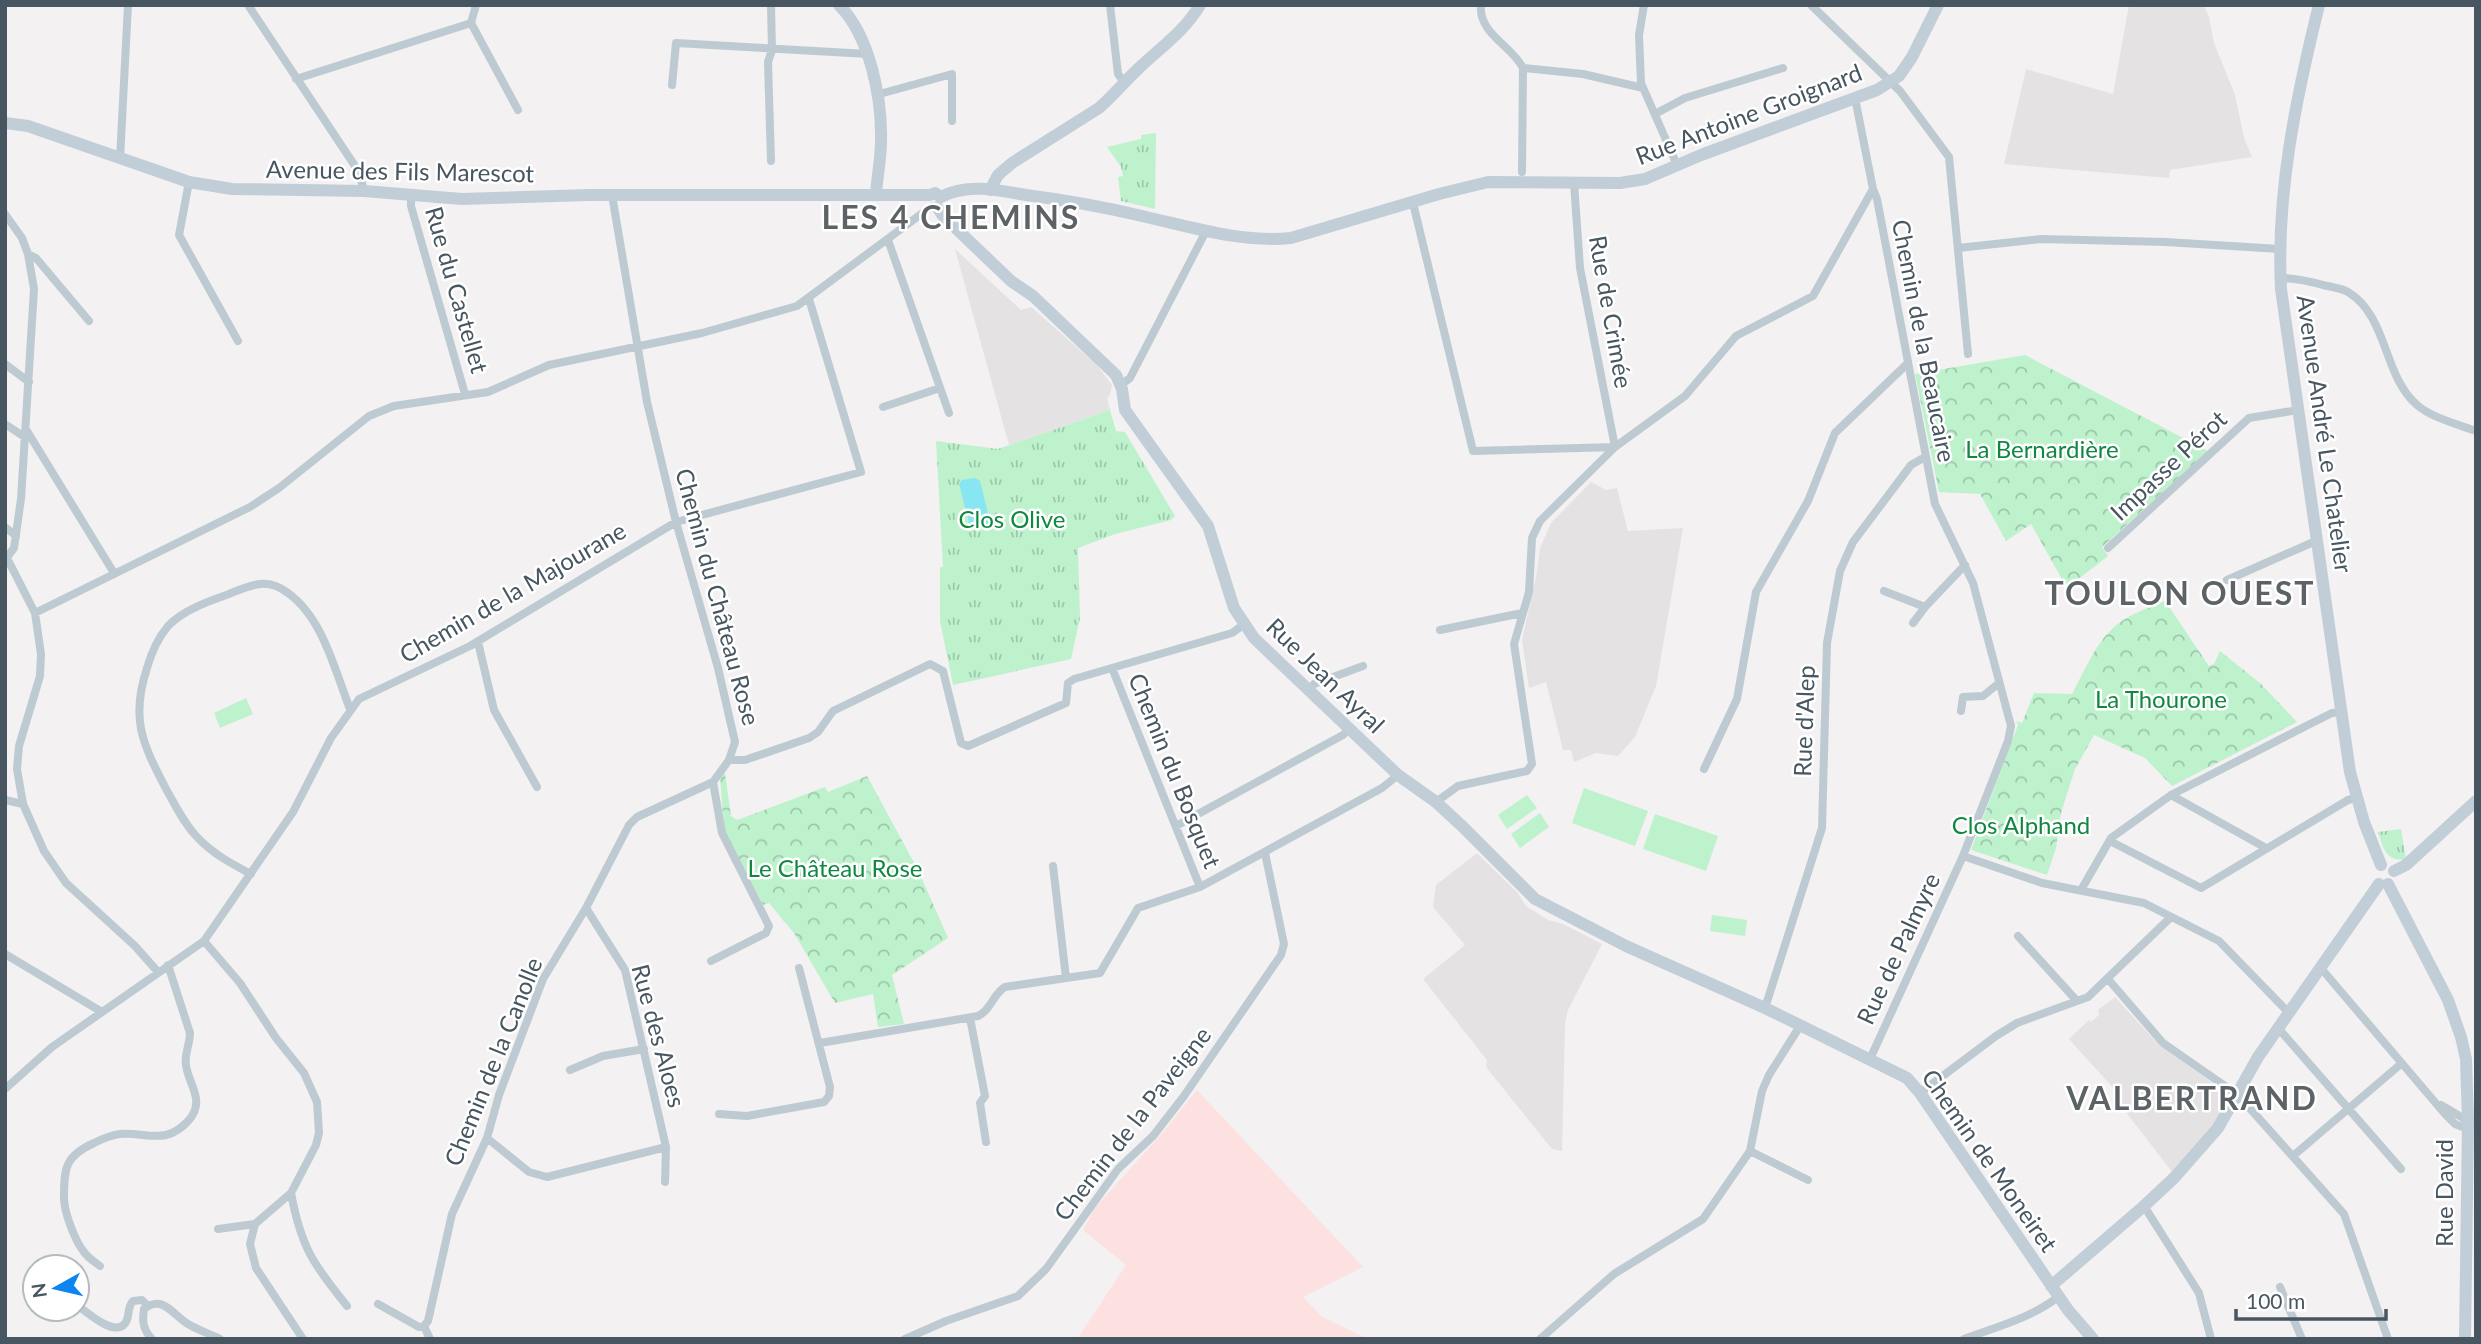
<svg xmlns="http://www.w3.org/2000/svg" width="2481" height="1344" viewBox="0 0 2481 1344" font-family="Lato,sans-serif">
<style>
.education{fill:#e4e2e3}
.medical{fill:#fde1e1}
.grass{fill:url(#grass-tufts)}
.forest{fill:url(#forest-crowns)}
.pitch{fill:#bef2cd}
.water{fill:#88e5f2}
.lines{fill:none;stroke-linecap:round;stroke-linejoin:round}
.street{stroke:#becad1;stroke-width:8}
.secondary{stroke:#c1ced8;stroke-width:12}
.labels{text-anchor:middle;stroke-width:5;stroke-linejoin:round;paint-order:stroke}
.street-label{font-size:24px;fill:#475660;stroke:#fff}
.park-label{font-size:24px;fill:#118842;stroke:#fff}
.district-label{font-size:32px;font-weight:bold;letter-spacing:2px;fill:#5d6266;stroke:#fff}
</style>
<defs>
<pattern id="grass-tufts" width="24" height="20" patternUnits="userSpaceOnUse" patternTransform="scale(1.75)"><rect width="24" height="20" fill="#bef2cd"/><path d="M3 7l-1-3M5 7V3M7 7l1-3M15 17l-1-3M17 17v-4M19 17l1-3" fill="none" stroke="#9cc7aa"/></pattern>
<pattern id="forest-crowns" width="20" height="18" patternUnits="userSpaceOnUse" patternTransform="scale(1.75)"><rect width="20" height="18" fill="#bef2cd"/><path d="M2 6a3 3 0 1 1 6 0M12 15a3 3 0 1 1 6 0" fill="none" stroke="#9cc7aa"/></pattern>
</defs>
<rect width="100%" height="100%" fill="#f3f1f1"/>
<!-- education -->
<path class="education" d="M 2129,5 L 2204,5 L 2209,17 L 2214,43 L 2235,95 L 2244,138 L 2252,157 L 2170,170 L 2169,178 L 2004,164 L 2026,69 L 2113,94 Z
M 955,249 L 1021,310 L 1031,307 L 1097,365 L 1112,385 L 1110,395 L 1107,398 L 1110,410 L 1009,445 Z
M 1591,482 L 1606,490 L 1617,488 L 1628,531 L 1683,528 L 1656,686 L 1635,737 L 1618,756 L 1596,753 L 1574,762 L 1571,750 L 1563,750 L 1546,682 L 1529,688 L 1522,640 L 1537,572 L 1540,548 L 1551,523 Z
M 1477,853 L 1517,892 L 1526,906 L 1548,920 L 1563,924 L 1602,944 L 1568,1010 L 1565,1023 L 1562,1151 L 1552,1149 L 1486,1067 L 1487,1060 L 1423,979 L 1465,945 L 1433,907 L 1436,885 Z
M 2115,997 L 2159,1045 L 2228,1094 L 2228,1100 L 2214,1126 L 2172,1172 L 2112,1094 L 2115,1090 L 2069,1039 L 2089,1020 L 2091,1022 L 2099,1015 L 2098,1010 Z"/>
<!-- medical -->
<path class="medical" d="M 1197,1090 L 1363,1267 L 1303,1297 L 1322,1317 L 1368,1339 L 1077,1339 L 1126,1265 L 1083,1230 L 1095,1208 L 1165,1130 Z"/>
<!-- grass -->
<path class="grass" d="M 1156,133 L 1155,209 L 1121,201 L 1118,177 L 1123,176 L 1121,167 L 1107,147 L 1141,139 L 1141,135 Z
M 1110,410 L 1116,431 L 1125,432 L 1175,516 L 1171,520 L 1115,534 L 1078,548 L 1080,618 L 1071,659 L 953,685 L 940,621 L 940,567 L 943,567 L 936,441 L 998,449 Z
M 2401,829 L 2406,860 C 2385,860 2384,850 2378,832 Z"/>
<!-- forest -->
<path class="forest" d="M 2025,355 L 2208,451 L 2102,547 L 2108,556 L 2067,588 L 2031,524 L 2006,541 L 1980,494 L 1939,492 L 1915,374 Z
M 2165,601 L 2209,666 L 2214,664 L 2220,651 L 2261,684 L 2297,722 L 2172,786 L 2145,758 L 2094,735 L 2075,769 L 2061,813 L 2056,848 L 2047,875 L 1971,850 L 2018,725 L 2016,721 L 2022,723 L 2034,693 L 2072,694 C 2084,672 2094,646 2112,629 C 2126,615 2148,608 2165,601 Z
M 725,773 L 731,816 L 737,820 L 825,787 L 828,792 L 867,776 L 918,870 L 948,938 L 892,975 L 904,1024 L 878,1027 L 873,994 L 835,1003 L 794,933 L 769,903 L 763,905 L 724,830 L 720,775 Z"/>
<!-- pitch -->
<path class="pitch" d="M 246,698 L 253,714 L 220,728 L 214,713 Z
M 1584,788 L 1648,811 L 1635,846 L 1572,823 Z
M 1527,795 L 1537,808 L 1507,829 L 1498,815 Z
M 1540,813 L 1549,827 L 1520,848 L 1511,834 Z
M 1655,814 L 1718,836 L 1706,871 L 1643,849 Z
M 1712,915 L 1747,920 L 1745,936 L 1710,931 Z"/>
<!-- water -->
<path class="water" d="M 975,478 L 980,481 L 990,521 L 987,528 L 975,529 L 970,526 L 959,484 L 962,480 Z"/>
<g class="lines">
<!-- street -->
<path class="street" d="M 248,5 L 359,172 L 364,191
M 1110,5 L 1118,74 L 1125,83
M 1481,5 C 1478,33 1512,46 1523,68 L 1522,172
M 1644,5 L 1639,35 L 1641,83 L 1677,165
M 1811,5 L 1900,91 L 1949,157 L 1968,354
M 471,23 L 518,110
M 471,23 L 476,5
M 1523,68 L 1583,74 L 1643,88
M 296,79 L 471,23
M 672,85 L 676,43 L 868,54
M 876,95 L 952,74 L 952,121
M 1655,114 L 1685,98 L 1783,68
M 120,159 L 128,5
M 771,161 L 768,62 L 772,50 L 771,5
M 189,182 L 179,235 L 238,341
M 612,195 L 647,402 L 676,522 L 718,668 L 735,742 L 729,760 L 713,782 L 722,833 L 769,926 L 766,933 L 711,961
M 411,196 L 411,206 L 465,394
M 1413,203 L 1473,451 L 1615,447 L 1580,268 L 1574,183
M 5,214 L 22,238 L 28,254 L 34,289 L 21,499 L 14,548 L 5,560
M 888,240 L 949,413
M 1958,248 L 2041,239 L 2166,242 L 2280,249
M 28,254 L 36,258 L 89,321
M 2281,278 C 2296,278 2309,281 2323,285 C 2331,287 2341,288 2348,292 C 2388,316 2383,376 2417,405 C 2432,418 2457,424 2476,431
M 5,364 L 29,382
M 1121,385 L 1130,378 L 1206,231
M 883,407 L 940,388
M 5,424 L 26,438
M 27,431 L 114,573
M 5,527 L 16,536
M 2108,548 L 2249,418 L 2298,410
M 7,558 L 35,613 L 41,654 L 40,676 L 19,746 L 17,769 L 23,804 L 44,851 L 66,883 L 135,946 L 158,972
M 2227,580 L 2318,540
M 1884,591 L 1925,607 L 1965,565
M 35,613 L 250,507 L 279,488 L 369,416 L 394,406 L 488,392 L 549,365 L 702,333 L 797,306 L 932,206
M 1913,623 L 1925,607
M 1440,630 L 1522,613
M 478,642 L 494,710 L 537,787
M 1112,668 L 1200,887
M 1309,690 L 1314,684 L 1363,666
M 1961,711 L 1963,697 L 1983,696 L 1999,683
M 729,760 L 745,760 L 809,738 L 818,732 L 833,711 L 930,664 L 943,671 L 961,743 L 968,746 L 1066,703 L 1068,683 L 1074,679 L 1232,633 L 1243,625
M 1704,769 L 1737,699 L 1756,592 L 1808,501 L 1835,433 L 1908,363
M 2171,795 L 2266,848
M 5,800 L 23,804
M 1436,802 L 1458,786 L 1527,771 L 1532,764 L 1514,644 L 1529,592 L 1532,538 L 1540,521 L 1615,447 L 1685,396 L 1736,336 L 1813,296 L 1873,189 L 1855,98
M 1176,826 L 1343,735 L 1350,728
M 2110,841 L 2201,888 L 2348,800 L 2356,798
M 1963,856 L 2042,883 L 2144,903 L 2219,941 L 2288,1012
M 1053,866 L 1066,978
M 251,874 C 232,864 213,854 198,838 C 184,824 176,806 166,789 C 143,744 130,720 147,668 C 151,654 158,638 168,626 C 183,610 209,601 229,594 C 251,585 267,577 288,593 C 323,618 335,671 350,709
M 2081,890 L 2111,838 L 2171,795 L 2312,723 L 2332,713 L 2341,712
M 586,908 L 625,970 L 666,1147 L 665,1182
M 2018,936 L 2077,1001
M 204,941 L 240,983 L 276,1038 L 304,1073 L 317,1102 L 319,1133 L 316,1145 L 291,1193 L 255,1224 L 250,1244 L 256,1268 L 303,1339
M 5,954 L 102,1012
M 2320,967 L 2445,1114 L 2455,1124 L 2468,1129
M 2108,979 L 2163,1043 L 2238,1095 L 2344,1214 L 2388,1339
M 1765,1008 L 1822,828 L 1827,643 L 1840,571 L 1853,542 L 1911,465 L 1925,457
M 970,1018 L 985,1096 L 980,1103 L 986,1142
M 2278,1028 L 2401,1169
M 820,1043 L 978,1016 C 991,1010 993,994 1005,987 L 1100,973 L 1138,908 L 1200,887 L 1382,788 L 1398,775
M 1870,1059 L 1963,856 L 2008,741 L 2011,726 L 1973,583 L 1935,504 L 1877,199 L 1873,189
M 570,1070 L 603,1056 L 644,1049
M 5,1089 L 52,1047 L 204,941 L 293,812 L 331,738 L 359,699 L 470,646 L 676,522 L 861,472 L 809,299
M 1920,1093 L 1996,1036 L 2017,1023 L 2088,997 L 2170,918
M 2441,1105 L 2468,1121
M 719,1114 L 747,1116 L 824,1102 L 829,1096 L 830,1087 L 799,968
M 487,1138 L 529,1172 L 547,1177 L 666,1147
M 1750,1151 L 1808,1180
M 2293,1156 L 2402,1063
M 291,1193 C 301,1247 313,1264 347,1306
M 2144,1206 L 2199,1293 L 2211,1339
M 218,1229 L 255,1224
M 100,1266 C 95,1262 88,1258 84,1252 C 75,1241 64,1212 64,1198 C 64,1168 65,1156 94,1143 C 102,1139 110,1135 120,1134 C 148,1132 166,1146 189,1120 C 206,1100 188,1084 186,1065 C 184,1055 190,1044 190,1033 L 168,965
M 2280,1287 L 2302,1339
M 378,1304 L 419,1327 L 424,1326 L 428,1321 L 452,1214 L 487,1138 L 499,1095 L 543,979 L 586,908 L 629,825 L 637,817 L 713,782
M 77,1305 C 87,1312 116,1339 126,1322 C 130,1315 127,1307 133,1301 L 142,1300 L 148,1306
M 424,1326 L 430,1339
M 152,1339 C 143,1330 142,1321 144,1309 C 163,1294 173,1315 188,1324 C 198,1330 210,1334 220,1339
M 905,1339 L 946,1321 L 1018,1296 L 1046,1269 L 1118,1169 L 1153,1136 L 1184,1096 L 1281,955 L 1284,944 L 1265,853
M 1540,1339 L 1614,1274 L 1703,1219 L 1750,1151 L 1762,1091 L 1769,1075 L 1800,1026
M 1964,1339 C 1996,1327 2031,1318 2058,1297"/>
<!-- secondary -->
<path class="secondary" d="M 839,5 C 870,36 882,98 881,141 C 881,159 877,177 876,195
M 2319,5 C 2296,98 2276,193 2281,289 L 2350,772 L 2364,822 L 2381,865
M 5,123 L 28,126 L 189,182 L 232,189 L 364,191 L 462,199 L 589,195 L 930,195 L 935,193 L 941,197
M 990,190 L 998,175 L 1012,163 L 1099,108 C 1113,96 1125,81 1138,69 C 1161,47 1184,32 1200,5
M 941,197 C 967,183 997,190 1026,195 C 1065,200 1104,207 1142,216 C 1191,227 1241,243 1291,238 L 1439,194 L 1488,182 L 1620,183 L 1645,179 L 1701,155 L 1855,98 L 1877,90 L 1899,76 L 1912,57 L 1938,5
M 937,207 L 943,216 L 1011,281 L 1033,296 L 1116,375 L 1122,389 L 1125,410 L 1208,526 L 1234,608 L 1254,638 L 1398,775 L 1436,802 L 1463,827 L 1535,899 L 1626,946 L 1765,1008 L 1907,1078 L 1920,1093 L 2068,1310 L 2093,1339
M 2394,871 L 2406,865 L 2476,801
M 2388,884 L 2448,1000 L 2461,1037 L 2466,1059 L 2468,1121 L 2465,1339
M 2051,1286 L 2144,1206 L 2174,1178 L 2218,1128 L 2258,1057 L 2379,884"/>
</g>
<g class="labels">
<!-- street labels -->
<g class="street-label">
<text transform="translate(1749 115) rotate(-21)" y="8">Rue Antoine Groignard</text>
<text transform="translate(400 172) rotate(1)" y="8">Avenue des Fils Marescot</text>
<text transform="translate(456 290) rotate(74)" y="8">Rue du Castellet</text>
<text transform="translate(1610 312) rotate(80)" y="8">Rue de Crimée</text>
<text transform="translate(1923 341) rotate(79)" y="8">Chemin de la Beaucaire</text>
<text transform="translate(2324 434) rotate(82)" y="8">Avenue André Le Chatelier</text>
<text transform="translate(2169 466) rotate(-43)" y="8">Impasse Pérot</text>
<text transform="translate(513 593) rotate(-30)" y="8">Chemin de la Majourane</text>
<text transform="translate(717 597) rotate(75)" y="8">Chemin du Château Rose</text>
<text transform="translate(1325 676) rotate(44)" y="8">Rue Jean Ayral</text>
<text transform="translate(1805 721) rotate(-88)" y="8">Rue d'Alep</text>
<text transform="translate(1174 771) rotate(68)" y="8">Chemin du Bosquet</text>
<text transform="translate(1899 949) rotate(-65)" y="8">Rue de Palmyre</text>
<text transform="translate(658 1036) rotate(75)" y="8">Rue des Aloes</text>
<text transform="translate(494 1062) rotate(-68)" y="8">Chemin de la Canolle</text>
<text transform="translate(1133 1124) rotate(-52)" y="8">Chemin de la Paveigne</text>
<text transform="translate(1989 1161) rotate(55)" y="8">Chemin de Moneiret</text>
<text transform="translate(2445 1193) rotate(-90)" y="8">Rue David</text>
</g>
<!-- park labels -->
<g class="park-label">
<text x="2042" y="458">La Bernardière</text>
<text x="1012" y="528">Clos Olive</text>
<text x="2161" y="708">La Thourone</text>
<text x="2021" y="834">Clos Alphand</text>
<text x="835" y="877">Le Château Rose</text>
</g>
<!-- district labels -->
<g class="district-label">
<text x="951" y="229">LES 4 CHEMINS</text>
<text x="2180" y="605">TOULON OUEST</text>
<text x="2192" y="1110">VALBERTRAND</text>
</g>
</g>
<!-- border -->
<rect width="2481" height="1344" fill="none" stroke="#475660" stroke-width="14"/>
<!-- north arrow -->
<g transform="translate(56 1288) rotate(262)"><circle r="33" fill="#ffffff" stroke="#b5bbbf" stroke-width="2"/>
<path d="M0-5L12 26L0 18L-12 26Z" fill="#0e84f0"/>
<text y="-10" font-size="19" font-weight="bold" text-anchor="middle" fill="#475660">N</text>
</g>
<!-- scale -->
<path d="M2236 1309v10h150v-10" fill="none" stroke="#475660" stroke-width="3.5"/>
<text x="2246" y="1309" font-size="21" fill="#475660" stroke="#ffffff" stroke-width="5" paint-order="stroke">100 m</text>
</svg>
